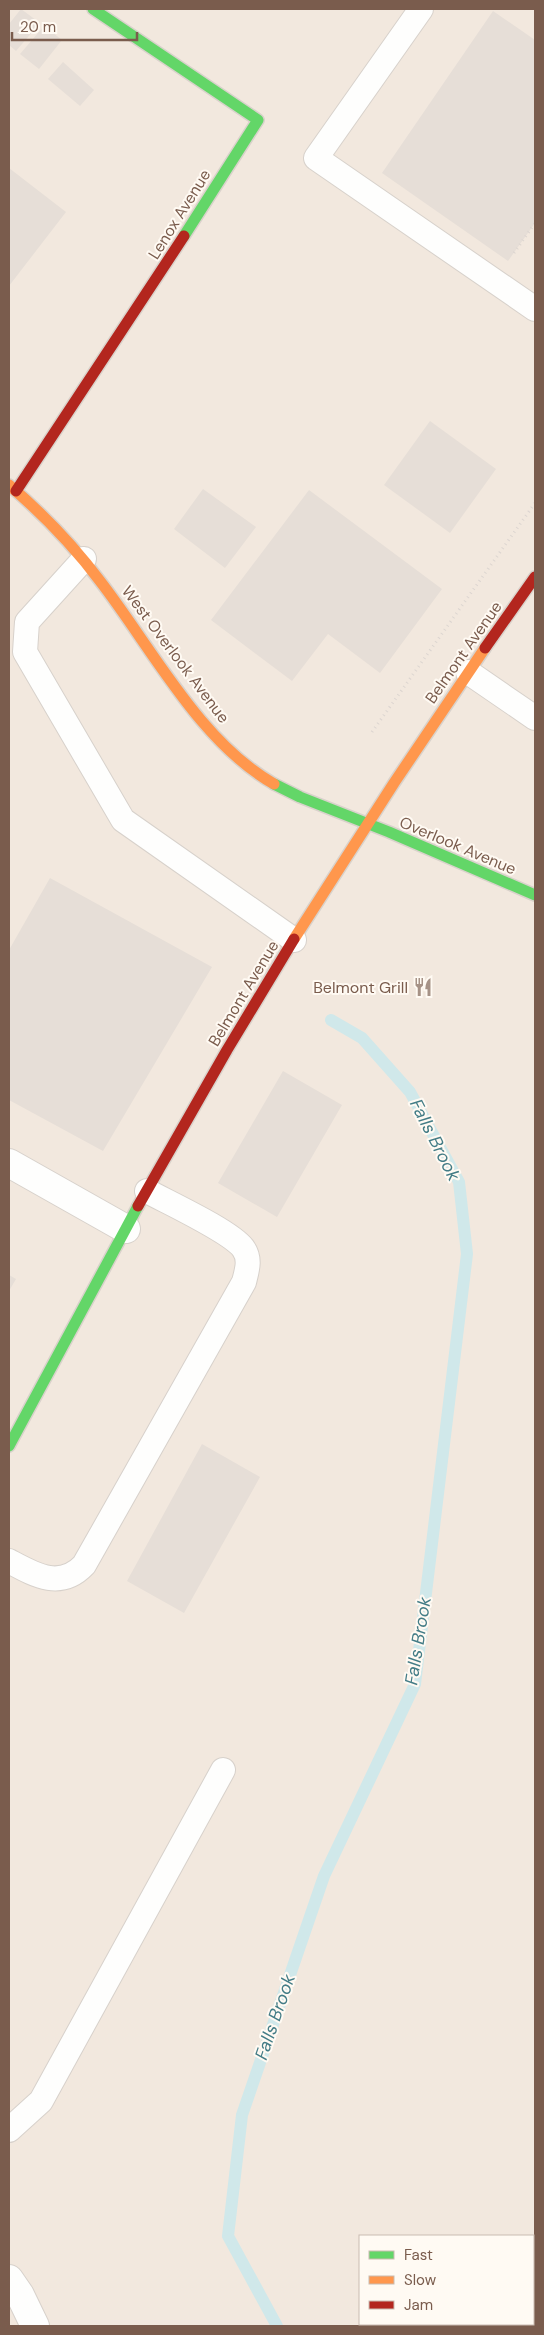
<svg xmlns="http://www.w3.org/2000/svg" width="544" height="2335" viewBox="0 0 544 2335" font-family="'DM Sans',sans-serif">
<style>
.residential{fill:#f2e8de;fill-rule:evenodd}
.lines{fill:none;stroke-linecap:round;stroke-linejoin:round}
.stream{stroke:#d0e8ea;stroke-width:12}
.building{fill:#e6ded7}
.lane-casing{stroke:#d7d1cb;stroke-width:26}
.street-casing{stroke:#d7d1cb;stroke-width:30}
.fast-casing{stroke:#d9d2cb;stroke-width:14}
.slow-casing{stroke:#d9d2cb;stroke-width:14}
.jam-casing{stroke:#d9d2cb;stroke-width:14}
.path{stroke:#dcd5d0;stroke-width:3;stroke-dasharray:1 4;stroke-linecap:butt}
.lane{stroke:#fefefd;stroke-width:24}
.street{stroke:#fefefd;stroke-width:28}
.fast{stroke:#63d668;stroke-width:11}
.slow{stroke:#ff974d;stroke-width:11}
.jam{stroke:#b3261e;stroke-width:11}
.labels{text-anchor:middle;stroke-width:4;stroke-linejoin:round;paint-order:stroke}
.street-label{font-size:16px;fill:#7a5c4d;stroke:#fffaf3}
.poi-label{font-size:16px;fill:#7a5c4d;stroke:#fffaf3;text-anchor:end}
.water-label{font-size:18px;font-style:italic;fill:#437c86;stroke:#fffaf3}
</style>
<rect width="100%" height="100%" fill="#f9f5f0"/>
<!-- residential -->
<path class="residential" d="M 9,9 L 535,9 L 535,2326 L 9,2326 ZM 360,2236 L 533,2236 L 533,2324 L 360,2324 Z"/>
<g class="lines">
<!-- stream -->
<path class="stream" d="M 277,2326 L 228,2236 L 242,2115 L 324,1876 L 415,1684 L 467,1254 L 459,1182 L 410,1092 L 362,1038 L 331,1020"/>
</g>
<!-- building -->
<path class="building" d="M 21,9 L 40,23 L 16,51 L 9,45 L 9,24 Z
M 493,11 L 535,40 L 535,223 L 508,261 L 382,173 Z
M 44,26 L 62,40 L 39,69 L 20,54 Z
M 63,62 L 94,90 L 80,106 L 48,79 Z
M 9,168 L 66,212 L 9,286 Z
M 430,421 L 496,469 L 450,533 L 384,485 Z
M 203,489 L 256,527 L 225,568 L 174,529 Z
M 309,490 L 442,589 L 380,673 L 328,634 L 292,681 L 211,620 Z
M 50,878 L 212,967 L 103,1151 L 9,1100 L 9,950 Z
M 283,1071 L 342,1105 L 277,1217 L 218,1183 Z
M 9,1275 L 16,1279 L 9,1291 Z
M 202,1444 L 260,1477 L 184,1613 L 127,1581 Z"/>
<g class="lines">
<!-- lane casing -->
<g class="lane-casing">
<path id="lane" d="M 421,9 L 316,158 L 535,309
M 84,559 L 27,622 L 25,652 L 123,820 L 294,940
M 468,672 L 535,718
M 9,1561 C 35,1575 60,1590 84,1565 L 244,1282 C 247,1270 251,1259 243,1248 C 230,1231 169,1203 147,1191
M 9,2130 L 41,2101 L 223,1770"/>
</g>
<!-- street casing -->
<g class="street-casing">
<path id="street" d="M 9,1163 L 126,1229
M 9,2279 L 20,2295 L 35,2326"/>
</g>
<!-- fast casing -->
<g class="fast-casing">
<path id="fast" d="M 93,9 L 258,120 L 184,236
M 274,784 L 300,797 L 389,832 L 535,895
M 9,1446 L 138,1206"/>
</g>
<!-- slow casing -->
<g class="slow-casing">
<path id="slow" d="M 9,485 C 43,514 73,545 100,581 C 152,648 199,741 274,784
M 294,939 L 394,783 L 485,648"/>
</g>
<!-- jam casing -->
<g class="jam-casing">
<path id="jam" d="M 16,491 L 184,236
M 485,648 L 535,577
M 138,1206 L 227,1050 L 294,939"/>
</g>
<!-- path -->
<path class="path" d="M 514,253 L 535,223
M 372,732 L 535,503"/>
<!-- lane -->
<use href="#lane" class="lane"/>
<!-- street -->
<use href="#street" class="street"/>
<!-- fast -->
<use href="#fast" class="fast"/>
<!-- slow -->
<use href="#slow" class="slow"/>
<!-- jam -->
<use href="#jam" class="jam"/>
</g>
<!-- icons -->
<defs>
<g id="restaurant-bare" transform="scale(1.5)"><path d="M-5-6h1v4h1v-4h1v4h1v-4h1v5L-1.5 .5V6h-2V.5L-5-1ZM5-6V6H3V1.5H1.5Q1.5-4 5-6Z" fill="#a69286" stroke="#fffaf3" stroke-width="2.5" paint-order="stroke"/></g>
</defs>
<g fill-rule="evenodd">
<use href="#restaurant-bare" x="423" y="987"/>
</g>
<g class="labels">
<!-- street labels -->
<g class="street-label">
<text transform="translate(179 214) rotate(-58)" y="6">Lenox Avenue</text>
<text transform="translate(463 652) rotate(-55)" y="6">Belmont Avenue</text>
<text transform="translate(176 654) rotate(53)" y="6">West Overlook Avenue</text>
<text transform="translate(458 845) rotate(23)" y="6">Overlook Avenue</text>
<text transform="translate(243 993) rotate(-59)" y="6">Belmont Avenue</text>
</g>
<!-- poi labels -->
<g class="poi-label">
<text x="408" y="993">Belmont Grill</text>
</g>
<!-- water labels -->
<g class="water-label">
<text transform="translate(435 1140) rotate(63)" y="6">Falls Brook</text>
<text transform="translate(418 1641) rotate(-81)" y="6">Falls Brook</text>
<text transform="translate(275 2017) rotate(-71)" y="6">Falls Brook</text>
</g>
</g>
<!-- border -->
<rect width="544" height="2335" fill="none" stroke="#7a5c4d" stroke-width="20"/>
<!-- legend -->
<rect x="359" y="2235" width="175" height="90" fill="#fffaf3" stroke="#cabbb1"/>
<rect x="369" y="2251" width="25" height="8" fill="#63d668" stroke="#cabbb1"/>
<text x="404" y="2260" font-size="15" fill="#7a5c4d">Fast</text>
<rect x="369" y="2276" width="25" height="8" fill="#ff974d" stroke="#cabbb1"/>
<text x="404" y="2285" font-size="15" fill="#7a5c4d">Slow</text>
<rect x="369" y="2301" width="25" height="8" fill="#b3261e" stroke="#cabbb1"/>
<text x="404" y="2310" font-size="15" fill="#7a5c4d">Jam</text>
<!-- scale -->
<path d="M12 32v8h125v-8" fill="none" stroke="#7a5c4d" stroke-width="2.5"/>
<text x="20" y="32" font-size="15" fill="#7a5c4d" stroke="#fffaf3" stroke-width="4" paint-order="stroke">20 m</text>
</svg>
